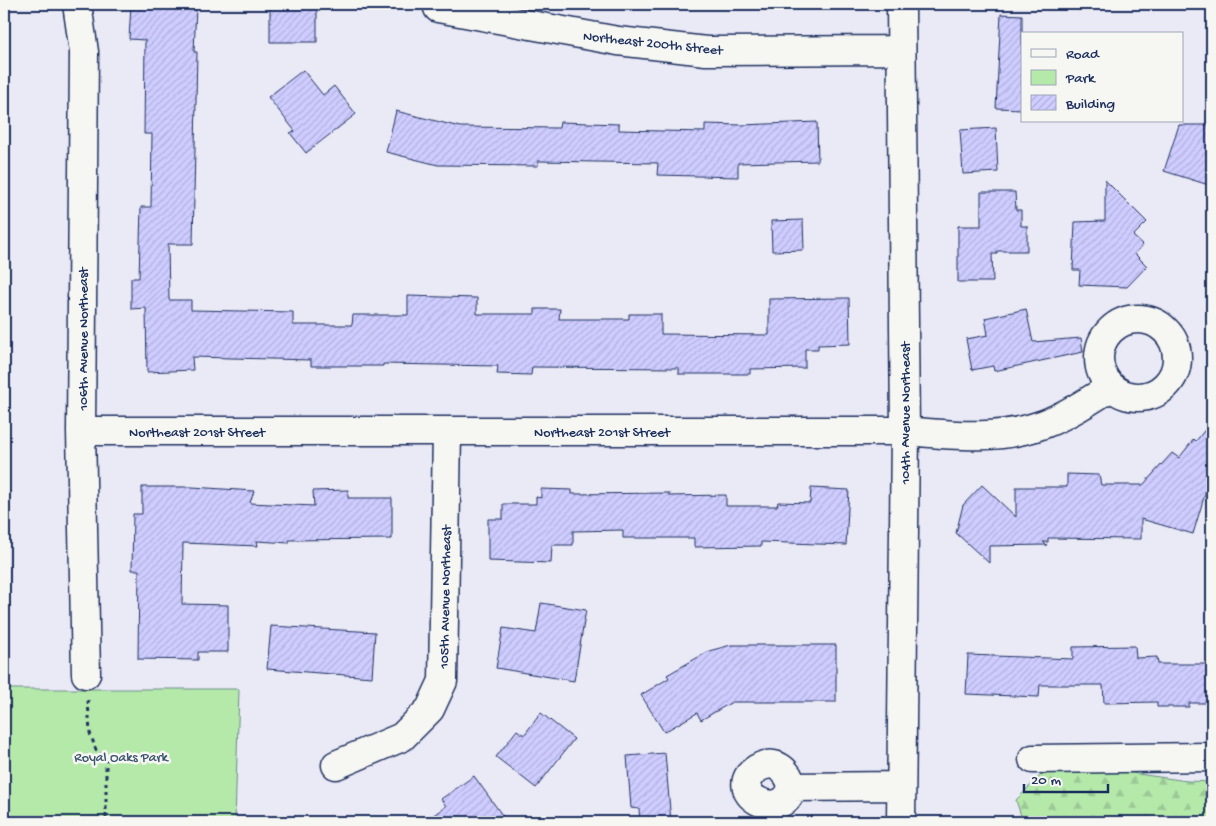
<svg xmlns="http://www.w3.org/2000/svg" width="1216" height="826" viewBox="0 0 1216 826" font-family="'Gochi Hand',sans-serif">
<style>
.forest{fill:url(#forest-firs);stroke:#688c84}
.green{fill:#b5e9aa;stroke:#688c84}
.building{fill:url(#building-hatch);stroke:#1b2f5e}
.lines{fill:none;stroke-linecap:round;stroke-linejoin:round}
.minor-casing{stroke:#1b2f5e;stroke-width:31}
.path{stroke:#1b2f5e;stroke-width:3;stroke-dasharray:4 4;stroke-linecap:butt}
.minor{stroke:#f6f6f2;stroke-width:28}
.labels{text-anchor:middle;stroke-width:5;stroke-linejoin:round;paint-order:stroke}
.street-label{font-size:14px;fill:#1b2f5e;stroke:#f6f6f2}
.park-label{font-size:14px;fill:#3a546d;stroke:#f6f6f2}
</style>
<defs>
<pattern id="forest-firs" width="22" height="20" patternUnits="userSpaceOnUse" patternTransform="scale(1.25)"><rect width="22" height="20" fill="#b5e9aa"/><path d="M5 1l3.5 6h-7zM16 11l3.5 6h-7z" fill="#9bc895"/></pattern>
<pattern id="building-hatch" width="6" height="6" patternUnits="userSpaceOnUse" patternTransform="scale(1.25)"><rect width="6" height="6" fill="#cfccff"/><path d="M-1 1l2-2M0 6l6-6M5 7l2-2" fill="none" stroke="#b1b0dd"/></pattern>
</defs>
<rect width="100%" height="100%" fill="#eae9f6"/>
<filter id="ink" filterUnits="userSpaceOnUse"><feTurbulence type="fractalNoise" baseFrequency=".02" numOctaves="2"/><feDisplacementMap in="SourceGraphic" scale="10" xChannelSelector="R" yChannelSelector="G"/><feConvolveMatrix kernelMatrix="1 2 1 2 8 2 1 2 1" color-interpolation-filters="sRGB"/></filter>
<g filter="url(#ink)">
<!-- forest -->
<path class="forest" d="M 1054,762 L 1187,781 L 1212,782 L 1212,822 L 1023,822 L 1016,800 Z"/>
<!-- green -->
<path class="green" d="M 4,689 L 239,689 L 235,822 L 4,822 Z"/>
<!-- building -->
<path class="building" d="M 153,4 L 191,4 L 191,6 L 196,7 L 194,52 L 197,52 L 193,244 L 168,244 L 169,300 L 191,300 L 191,310 L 293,312 L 293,325 L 352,325 L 353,315 L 408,315 L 408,296 L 477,298 L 477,314 L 535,314 L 535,309 L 560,309 L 559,319 L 629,319 L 629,314 L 661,314 L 661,334 L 769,335 L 769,299 L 849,298 L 850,344 L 818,345 L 818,349 L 805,349 L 805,368 L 750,369 L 750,374 L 679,374 L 679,368 L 532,367 L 531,375 L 497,374 L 498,366 L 383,364 L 383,366 L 311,366 L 311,360 L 192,357 L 193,370 L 147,372 L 146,308 L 131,309 L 131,278 L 139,278 L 141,207 L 151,207 L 152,134 L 144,134 L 145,40 L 129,39 L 131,5 L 153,6 Z
M 270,4 L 317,4 L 317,42 L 270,42 Z
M 1001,14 L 1022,15 L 1022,109 L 996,108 Z
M 303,70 L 323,95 L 334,86 L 356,114 L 306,153 L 290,133 L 295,131 L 268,97 Z
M 396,111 L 460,127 L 559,128 L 560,122 L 619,124 L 619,130 L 705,132 L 705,124 L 742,125 L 817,122 L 818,161 L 738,163 L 738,177 L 657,175 L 658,163 L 538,161 L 538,166 L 438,165 L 386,152 Z
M 1179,125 L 1212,125 L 1212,186 L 1164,171 Z
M 996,128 L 998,172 L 963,174 L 960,130 Z
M 1105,180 L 1147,222 L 1133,236 L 1143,245 L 1135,254 L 1147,266 L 1127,287 L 1079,285 L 1080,270 L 1073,270 L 1075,222 L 1105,221 Z
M 981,192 L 1015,192 L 1016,210 L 1021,210 L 1021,226 L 1027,226 L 1027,251 L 997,251 L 997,254 L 992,254 L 993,282 L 958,282 L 958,226 L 981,226 Z
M 803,220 L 804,250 L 772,251 L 771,221 Z
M 1026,309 L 1033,342 L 1081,338 L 1083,352 L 994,371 L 993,366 L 972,370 L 966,339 L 988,335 L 985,318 Z
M 1212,421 L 1212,470 L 1193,534 L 1141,519 L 1141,539 L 1048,538 L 1048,542 L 1043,542 L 1047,545 L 989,546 L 989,563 L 956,533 L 963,505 L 982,485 L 1016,517 L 1016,487 L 1067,487 L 1067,474 L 1099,475 L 1101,485 L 1143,485 L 1172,453 L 1179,458 L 1194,439 L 1196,441 Z
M 142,487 L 192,487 L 254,491 L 250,503 L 314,506 L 313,491 L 348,490 L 348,498 L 392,498 L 392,539 L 289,540 L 289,543 L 257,541 L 258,546 L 183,543 L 182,604 L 228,605 L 228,652 L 198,652 L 198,660 L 138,659 L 139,570 L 132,570 L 133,514 L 142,514 Z
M 811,488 L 849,490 L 846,545 L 761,542 L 761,546 L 694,547 L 694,538 L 623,538 L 623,530 L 573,531 L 573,545 L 552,545 L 551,563 L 488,561 L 488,519 L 503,519 L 503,504 L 536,504 L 536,497 L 541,498 L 541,489 L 572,490 L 572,494 L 669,493 L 669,496 L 726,495 L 726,506 L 777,506 L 778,502 L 810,503 Z
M 541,603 L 586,610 L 574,681 L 496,668 L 503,628 L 536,633 Z
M 271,626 L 375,632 L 372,677 L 267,669 Z
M 731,645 L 836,645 L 836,702 L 732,702 L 701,720 L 697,713 L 664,732 L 641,695 L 669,678 L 667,675 L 709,651 Z
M 1135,646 L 1136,658 L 1157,657 L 1158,664 L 1212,664 L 1212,703 L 1189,703 L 1189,707 L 1157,707 L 1157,702 L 1104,703 L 1103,685 L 1040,685 L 1039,697 L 966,694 L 968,655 L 1073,659 L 1073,647 Z
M 541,713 L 574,739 L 536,788 L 496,757 L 517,730 L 524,735 Z
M 665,753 L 671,822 L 640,822 L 639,809 L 631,808 L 627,756 Z
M 474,776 L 507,822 L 424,822 L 446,806 L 441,799 Z"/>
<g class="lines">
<!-- minor casing -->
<g class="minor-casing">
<path id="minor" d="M 77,4 L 84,52 L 81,431 L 86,674
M 438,4 L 438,8 L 618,41 L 706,51 L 900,50
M 901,4 L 905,431 L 901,822
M1099 358a39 39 0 1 1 78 0a39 39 0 1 1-78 0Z
M 81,431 L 905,431 C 951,435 999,441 1044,424 C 1068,415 1090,400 1111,387
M 1033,759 L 1212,757
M 336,765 L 402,737 L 430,709 L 443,681 L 447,431
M 792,787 C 783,826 721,791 758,768 C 775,758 789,771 792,787 L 901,786"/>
</g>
<!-- path -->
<path class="path" d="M 88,700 L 90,733 L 96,750 L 106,758 L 106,822"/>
<!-- minor -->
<use href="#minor" class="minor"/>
</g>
</g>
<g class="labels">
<!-- street labels -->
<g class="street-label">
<text transform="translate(653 42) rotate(6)" y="5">Northeast 200th Street</text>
<text transform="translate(82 339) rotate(-90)" y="5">106th Avenue Northeast</text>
<text transform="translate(904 413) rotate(-90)" y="5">104th Avenue Northeast</text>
<text x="197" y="436">Northeast 201st Street</text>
<text x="602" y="436">Northeast 201st Street</text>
<text transform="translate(444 597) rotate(-89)" y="5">105th Avenue Northeast</text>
</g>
<!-- park labels -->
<g class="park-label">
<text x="121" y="761">Royal Oaks Park</text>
</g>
</g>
<!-- margin -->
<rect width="1216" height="826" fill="none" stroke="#f6f6f2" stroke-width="20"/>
<rect x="10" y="10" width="1196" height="806" fill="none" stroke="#1b2f5e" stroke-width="2" filter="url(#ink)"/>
<!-- legend -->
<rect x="1021" y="32" width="162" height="90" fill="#f6f6f2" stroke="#9ea6b7"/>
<rect x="1031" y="49" width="25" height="8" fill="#f6f6f2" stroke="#9ea6b7"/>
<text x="1066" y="58" font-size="15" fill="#1b2f5e">Road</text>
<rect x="1031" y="70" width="25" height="15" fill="#b5e9aa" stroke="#9ea6b7"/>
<text x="1066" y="82" font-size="15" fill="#1b2f5e">Park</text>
<rect x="1031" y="95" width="25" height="15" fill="url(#building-hatch)" stroke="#9ea6b7"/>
<text x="1066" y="108" font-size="15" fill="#1b2f5e">Building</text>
<!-- scale -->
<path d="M1024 784v8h84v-8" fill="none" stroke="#1b2f5e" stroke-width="2.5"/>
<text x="1031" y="784" font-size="15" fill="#1b2f5e" stroke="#f6f6f2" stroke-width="4" paint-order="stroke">20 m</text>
</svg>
